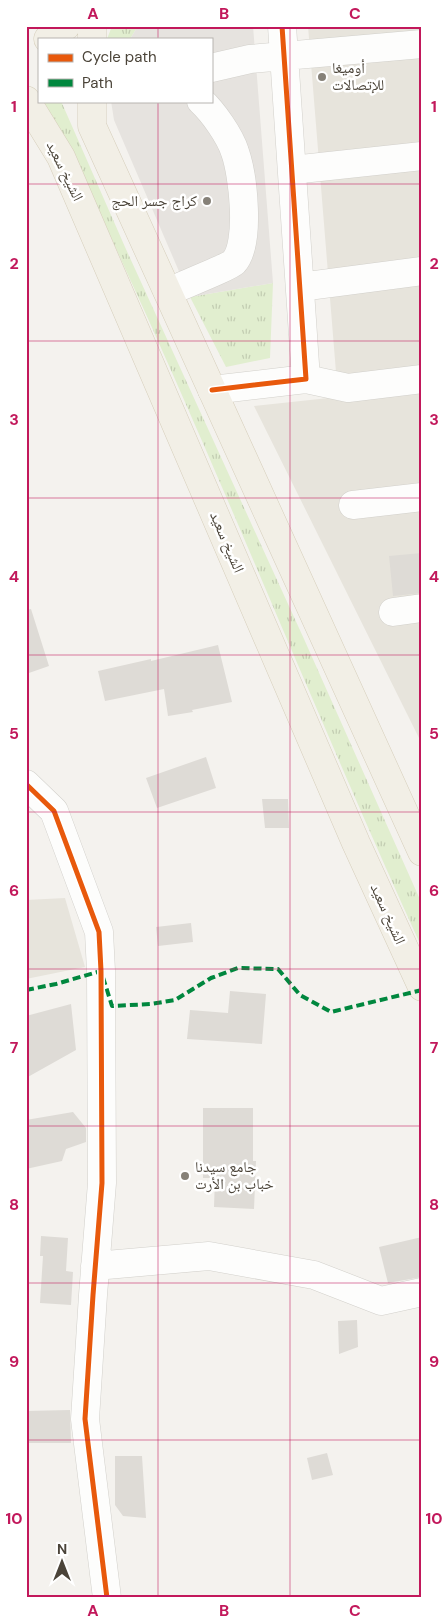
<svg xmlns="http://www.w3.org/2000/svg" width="448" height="1624" viewBox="0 0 448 1624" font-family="'DM Sans','Noto Naskh Arabic',sans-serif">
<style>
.residential{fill:#e7e4dc}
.grass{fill:url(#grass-tufts)}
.parking{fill:#e6e3df}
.building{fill:#dedbd6}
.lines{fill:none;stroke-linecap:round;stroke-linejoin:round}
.minor-casing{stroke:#d2d0cb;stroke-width:29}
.major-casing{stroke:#d6cebb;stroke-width:29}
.minor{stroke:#fdfdfc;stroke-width:28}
.major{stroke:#f2efe6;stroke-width:28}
.quiet{stroke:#00873e;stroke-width:4;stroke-dasharray:8 4;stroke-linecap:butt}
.cycleway-casing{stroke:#fff;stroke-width:8}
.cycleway{stroke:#e8590c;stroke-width:5}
.grid{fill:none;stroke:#c2185b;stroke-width:1;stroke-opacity:0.55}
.poi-dot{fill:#868178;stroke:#fff;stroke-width:2}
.labels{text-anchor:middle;stroke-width:5;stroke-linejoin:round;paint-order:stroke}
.poi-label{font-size:15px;fill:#4b4439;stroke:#fff;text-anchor:start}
.street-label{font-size:15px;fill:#4b4439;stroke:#fff}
.neatline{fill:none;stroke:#c2185b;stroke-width:2}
.grid-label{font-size:16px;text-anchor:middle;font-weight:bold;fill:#c2185b}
</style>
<defs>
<pattern id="grass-tufts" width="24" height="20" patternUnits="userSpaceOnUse" patternTransform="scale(1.25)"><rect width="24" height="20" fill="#e1eecf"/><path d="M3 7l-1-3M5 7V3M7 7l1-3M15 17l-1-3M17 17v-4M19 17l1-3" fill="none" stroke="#c3cdb2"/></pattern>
</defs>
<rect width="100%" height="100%" fill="#f4f2ee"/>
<!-- residential -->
<path class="residential" d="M 308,26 L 422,26 L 422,744 L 254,406 L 338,397 Z
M 65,898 L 85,967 L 26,979 L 26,900 Z"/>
<!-- grass -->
<path class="grass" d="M 112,26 L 138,26 L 130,39 L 107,39 Z
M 47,101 L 61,101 L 125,247 L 304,639 L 422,904 L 422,948 C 315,714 221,474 112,240 C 90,194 64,150 40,105 Z
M 273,283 L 270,358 L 226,367 L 190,297 Z"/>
<!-- parking -->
<path class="parking" d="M 138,26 L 253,26 L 273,283 L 190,297 L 114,120 L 111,101 L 211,101 L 211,39 L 130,39 Z"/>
<!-- building -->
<path class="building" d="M 422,553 L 422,593 L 393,596 L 389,556 Z
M 31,609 L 49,666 L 26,674 L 26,610 Z
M 218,645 L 232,702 L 192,710 L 193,712 L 168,716 L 164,689 L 105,701 L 98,671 L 151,659 L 151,661 Z
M 206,757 L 216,788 L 157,808 L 146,778 Z
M 262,799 L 288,799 L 289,828 L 265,828 Z
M 191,923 L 193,942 L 158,946 L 156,927 Z
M 230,991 L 266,994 L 262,1044 L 187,1039 L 190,1010 L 228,1013 Z
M 71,1004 L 76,1050 L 26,1078 L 26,1016 Z
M 203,1108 L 253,1108 L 253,1161 L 256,1161 L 254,1209 L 214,1207 L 215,1178 L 203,1178 Z
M 73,1112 L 86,1128 L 86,1142 L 66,1149 L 62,1161 L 26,1169 L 26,1120 Z
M 41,1236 L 68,1238 L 66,1271 L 73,1272 L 71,1305 L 40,1303 L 43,1256 L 40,1256 Z
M 422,1237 L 422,1277 L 388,1283 L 379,1247 Z
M 357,1320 L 358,1347 L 339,1354 L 338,1321 Z
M 70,1410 L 71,1443 L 26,1443 L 26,1411 Z
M 327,1453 L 333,1475 L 312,1480 L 307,1458 Z
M 115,1456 L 142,1456 L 146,1518 L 123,1516 L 115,1505 Z"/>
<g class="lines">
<!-- minor casing -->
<g class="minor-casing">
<path id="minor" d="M 211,68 L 250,59 L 422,44
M 292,170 L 422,156
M 300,287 L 422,271
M 168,292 C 178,287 229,267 234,262 C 251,243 243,175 235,152 C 230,136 213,112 201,101
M 306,379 L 348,388 L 422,379
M 212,390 L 306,379 L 282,26
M 353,505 L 422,497
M 393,612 L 422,608
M 26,784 L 54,811 L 99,932 L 101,971 L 102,1183 L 93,1295 L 85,1419 L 107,1598
M 95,1266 L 209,1256 L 314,1275 L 381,1301 L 422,1292"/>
</g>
<!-- major casing -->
<g class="major-casing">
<path id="major" d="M 48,39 L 66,26
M 92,39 L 92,26
M 26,100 L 61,157 L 356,843 L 422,987
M 92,101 L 92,126 L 422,852"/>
</g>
<!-- minor -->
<use href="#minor" class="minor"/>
<!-- major -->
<use href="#major" class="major"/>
<!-- quiet -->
<path class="quiet" d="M 26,990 L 56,984 L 101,971 L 112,1006 L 151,1004 L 175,1000 L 211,978 L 238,968 L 278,969 L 300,995 L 331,1012 L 422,990"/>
<!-- cycleway casing -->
<g class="cycleway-casing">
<path id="cycleway" d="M 212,390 L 306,379 L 282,26
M 26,784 L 54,811 L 99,932 L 101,971 L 102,1183 L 93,1295 L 85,1419 L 107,1598"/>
</g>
<!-- cycleway -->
<use href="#cycleway" class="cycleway"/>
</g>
<!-- grid -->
<path class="grid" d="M 158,26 L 158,39M 290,26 L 290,1598M 158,101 L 158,1598M 26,184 L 422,184M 26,341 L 422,341M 26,498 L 422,498M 26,655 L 422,655M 26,812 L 422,812M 26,969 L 422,969M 26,1126 L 422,1126M 26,1283 L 422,1283M 26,1440 L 422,1440"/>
<!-- markers -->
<g class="poi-dot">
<circle cx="322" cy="77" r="5"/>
<circle cx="207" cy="201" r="5"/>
<circle cx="185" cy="1176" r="5"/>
</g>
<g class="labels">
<!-- poi labels -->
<g class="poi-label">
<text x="332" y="73">أوميغا<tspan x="332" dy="17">للإتصالات</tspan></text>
<text x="197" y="206" text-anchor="end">كراج جسر الحج</text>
<text x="195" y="1172">جامع سيدنا<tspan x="195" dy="17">خباب بن الأرت</tspan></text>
</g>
<!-- street labels -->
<g class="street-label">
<text transform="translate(65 171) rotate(64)" y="5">الشيخ سعيد</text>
<text transform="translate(227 542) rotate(67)" y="5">الشيخ سعيد</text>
<text transform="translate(388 914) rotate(66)" y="5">الشيخ سعيد</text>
</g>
</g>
<!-- border -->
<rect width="448" height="1624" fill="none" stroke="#ffffff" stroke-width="55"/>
<!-- legend -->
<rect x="38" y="38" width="175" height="65" fill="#ffffff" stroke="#b7b4b0"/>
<rect x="48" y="54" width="25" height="8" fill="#e8590c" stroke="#b7b4b0"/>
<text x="82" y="62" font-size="15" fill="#4b4439">Cycle path</text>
<rect x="48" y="79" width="25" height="8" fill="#00873e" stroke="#b7b4b0"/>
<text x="82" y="88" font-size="15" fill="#4b4439">Path</text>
<!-- north arrow -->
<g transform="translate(62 1562)" stroke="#ffffff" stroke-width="4" paint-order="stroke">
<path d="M0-4L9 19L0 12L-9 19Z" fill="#4b4439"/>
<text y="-8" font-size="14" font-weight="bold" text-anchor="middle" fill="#4b4439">N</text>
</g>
<rect x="28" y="28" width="392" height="1568" class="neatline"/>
<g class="grid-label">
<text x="93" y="19">A</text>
<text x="224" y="19">B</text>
<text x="355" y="19">C</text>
<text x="14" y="112">1</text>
<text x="434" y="112">1</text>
<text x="14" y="269">2</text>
<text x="434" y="269">2</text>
<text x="14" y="425">3</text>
<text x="434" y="425">3</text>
<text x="14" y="582">4</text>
<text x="434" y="582">4</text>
<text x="14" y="739">5</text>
<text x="434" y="739">5</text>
<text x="14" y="896">6</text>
<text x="434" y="896">6</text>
<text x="14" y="1053">7</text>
<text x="434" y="1053">7</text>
<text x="14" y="1210">8</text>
<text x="434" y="1210">8</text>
<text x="14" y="1367">9</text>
<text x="434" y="1367">9</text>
<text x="14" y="1524">10</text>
<text x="434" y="1524">10</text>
<text x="93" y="1616">A</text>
<text x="224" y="1616">B</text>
<text x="355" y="1616">C</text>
</g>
</svg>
